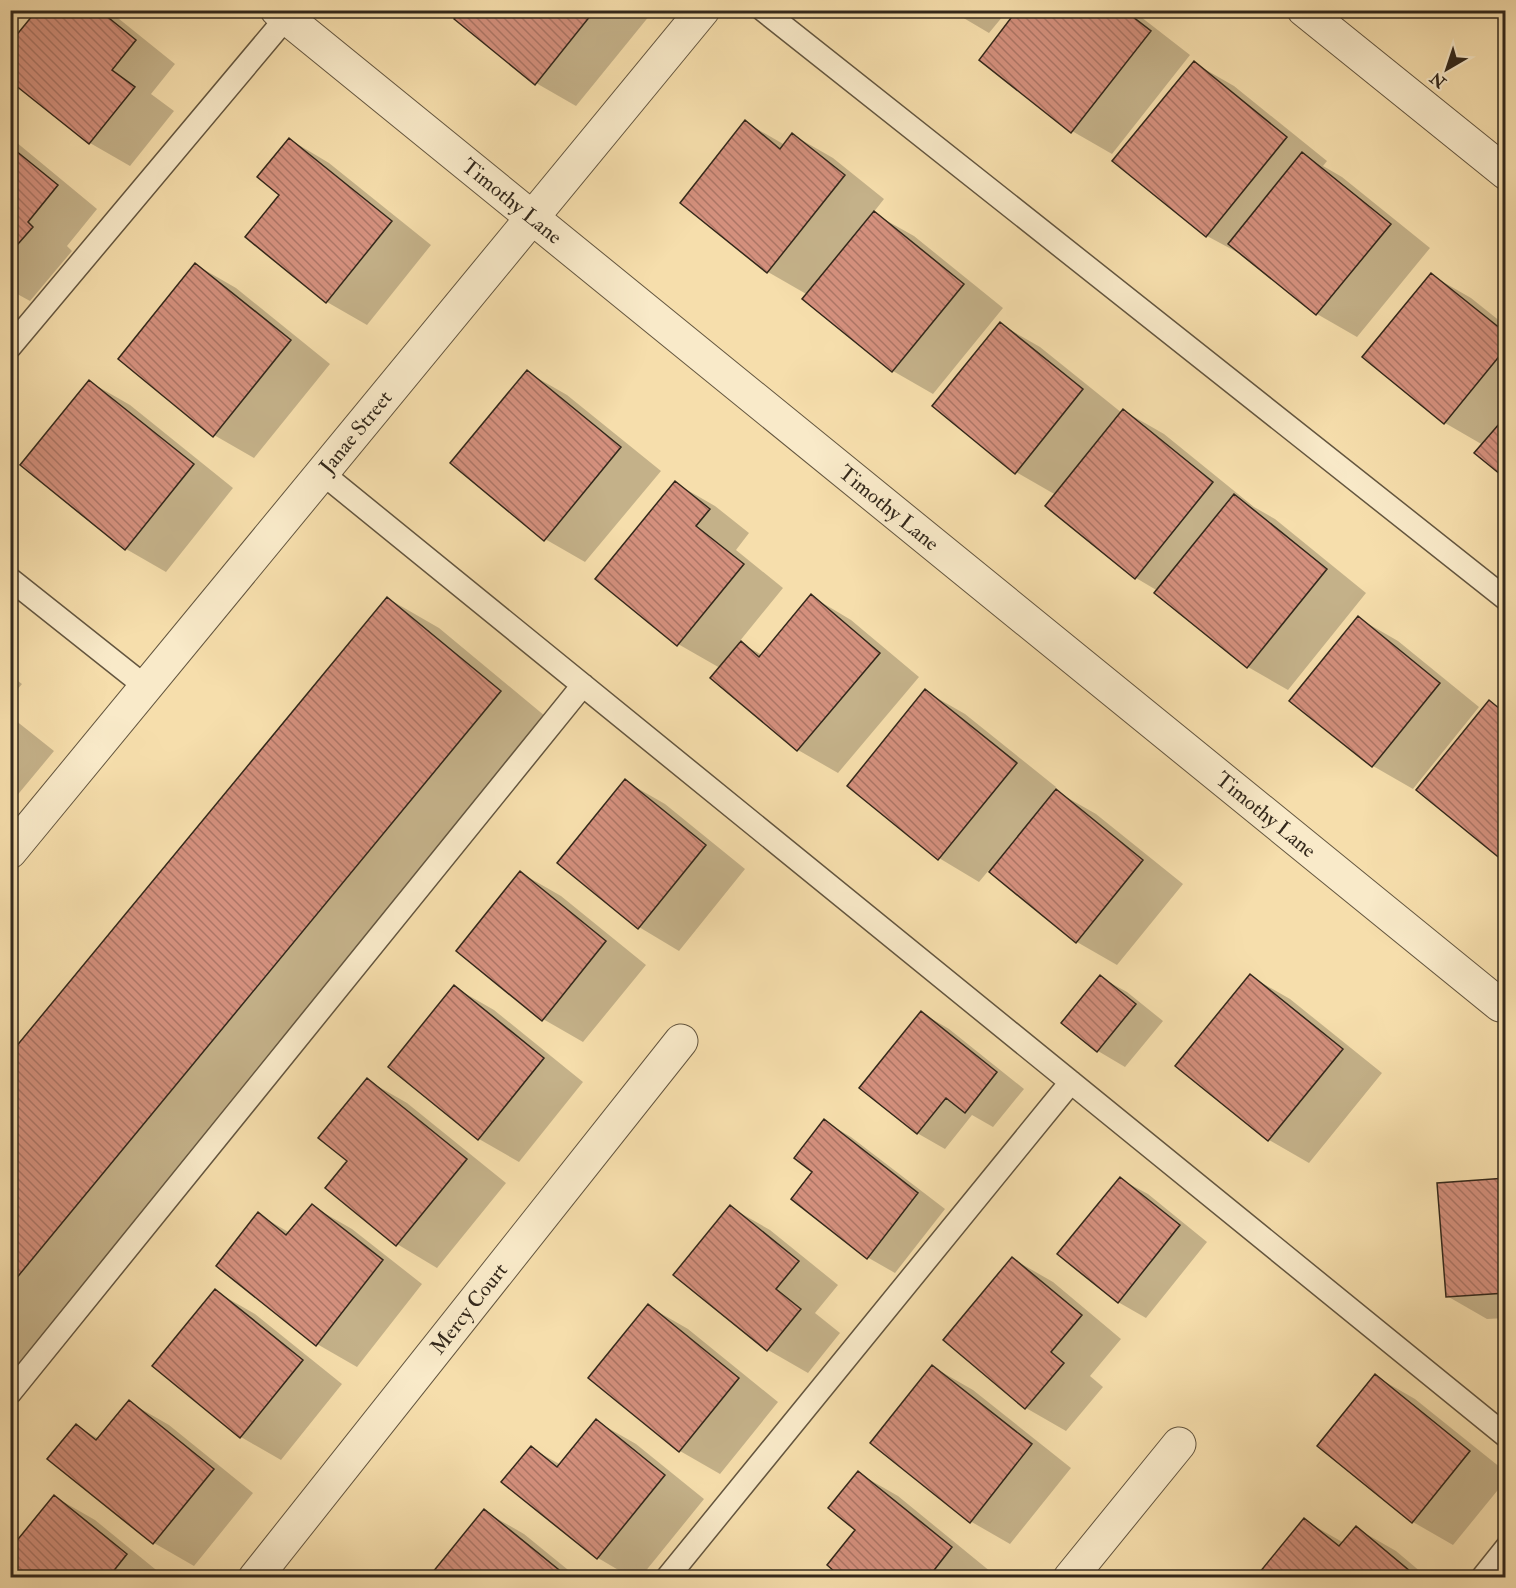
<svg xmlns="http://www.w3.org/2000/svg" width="1516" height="1588" viewBox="0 0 1516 1588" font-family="'IM FELL Double Pica',serif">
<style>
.shadow{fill:#0003}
.building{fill:url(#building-back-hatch);stroke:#33281b;stroke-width:1.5}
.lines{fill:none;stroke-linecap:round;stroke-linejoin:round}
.service-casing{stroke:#64563f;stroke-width:25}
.minor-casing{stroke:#64563f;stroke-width:35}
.tertiary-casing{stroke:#64563f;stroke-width:35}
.service{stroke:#f9eac9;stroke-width:22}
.minor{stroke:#f9eac9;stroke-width:33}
.tertiary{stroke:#f9eac9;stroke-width:33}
.labels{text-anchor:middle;stroke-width:6;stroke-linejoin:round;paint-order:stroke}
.street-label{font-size:21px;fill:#33281b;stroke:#f9eac9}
</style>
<defs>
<pattern id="building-back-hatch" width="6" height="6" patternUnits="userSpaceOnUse" patternTransform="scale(1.5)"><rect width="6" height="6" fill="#d4907d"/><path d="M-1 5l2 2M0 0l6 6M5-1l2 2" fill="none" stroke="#ad7666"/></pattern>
</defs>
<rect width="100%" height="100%" fill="#f6deac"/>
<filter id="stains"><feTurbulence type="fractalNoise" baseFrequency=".00333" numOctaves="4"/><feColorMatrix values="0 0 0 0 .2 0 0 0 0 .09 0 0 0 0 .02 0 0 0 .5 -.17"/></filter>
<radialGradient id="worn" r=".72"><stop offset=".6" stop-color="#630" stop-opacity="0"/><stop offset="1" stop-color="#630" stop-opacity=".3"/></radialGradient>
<!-- shadow -->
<path class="shadow" d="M 39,10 L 108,10 L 175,64 L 151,94 L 174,111 L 130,166 L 90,143 L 10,79 Z
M 450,10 L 644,10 L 650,15 L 576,106 L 536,83 L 459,16 Z
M 950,10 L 1008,10 L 989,33 Z
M 1019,10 L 1132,10 L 1190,55 L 1112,154 L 1072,131 Z
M 1194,63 L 1234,86 L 1327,161 L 1323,166 L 1342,177 L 1430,248 L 1357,337 L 1317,314 L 1248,258 L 1207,236 L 1115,161 Z
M 745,122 L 785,145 L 793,135 L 833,158 L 884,199 L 873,213 L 914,236 L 1003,308 L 933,394 L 893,371 L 804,299 L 808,295 L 768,272 L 682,203 Z
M 10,137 L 97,209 L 67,246 L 72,251 L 30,301 L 10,290 Z
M 289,139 L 329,163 L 431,245 L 367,325 L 327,302 L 282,195 Z
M 196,265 L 236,288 L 330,364 L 254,458 L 214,435 Z
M 1431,275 L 1471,298 L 1506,326 L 1506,477 L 1483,445 L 1445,423 L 1364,357 Z
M 1000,324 L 1040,347 L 1122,413 L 1124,411 L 1164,434 L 1254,507 L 1275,519 L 1366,593 L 1288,690 L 1248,667 L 1158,591 L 1136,578 L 1056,495 L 1016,472 Z
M 527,372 L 567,395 L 661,471 L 585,562 L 545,539 Z
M 90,382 L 130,405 L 233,488 L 166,572 L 126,549 Z
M 675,483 L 715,506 L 749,533 L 736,550 L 783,588 L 739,642 L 762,655 L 811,596 L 851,620 L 919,677 L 838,773 L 798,750 L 712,678 L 720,668 L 678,644 Z
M 387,598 L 439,628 L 551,721 L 10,1378 L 10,1056 Z
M 1358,618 L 1398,641 L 1479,707 L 1413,789 L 1373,766 Z
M 10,675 L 22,684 L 10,698 Z
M 925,691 L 965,714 L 1056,787 L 1054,790 L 1096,814 L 1183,884 L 1117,965 L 1077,942 L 989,870 L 979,882 L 939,858 Z
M 10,716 L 54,751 L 10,804 Z
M 625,781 L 665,804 L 745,869 L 679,951 L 639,927 Z
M 521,873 L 561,896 L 646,965 L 583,1042 L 543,1019 Z
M 1250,976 L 1290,999 L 1382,1073 L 1309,1163 L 1269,1140 Z
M 1100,977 L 1127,992 L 1163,1021 L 1125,1067 L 1098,1051 L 1063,1023 Z
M 454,987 L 494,1010 L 583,1082 L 519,1162 L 479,1139 Z
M 922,1013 L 949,1029 L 1024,1089 L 993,1127 L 972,1115 L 945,1149 L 917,1133 Z
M 367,1080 L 407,1103 L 506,1183 L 437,1268 L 397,1244 Z
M 824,1121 L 851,1137 L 945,1209 L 895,1273 L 867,1257 L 814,1171 Z
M 1120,1179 L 1148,1194 L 1207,1242 L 1146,1318 L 1118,1302 Z
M 1506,1179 L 1506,1318 L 1487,1319 L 1447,1296 Z
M 312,1206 L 352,1229 L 422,1284 L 357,1367 L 317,1344 L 258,1214 L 290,1233 Z
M 730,1207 L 770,1230 L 838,1285 L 815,1313 L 840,1333 L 808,1373 L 768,1350 Z
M 1013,1259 L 1053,1282 L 1121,1339 L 1090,1376 L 1103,1387 L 1066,1431 L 1026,1408 L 945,1340 Z
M 215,1291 L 255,1314 L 342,1384 L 281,1460 L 241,1437 Z
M 648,1306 L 688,1329 L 778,1402 L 720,1474 L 680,1451 Z
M 933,1367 L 973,1390 L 1071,1468 L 1010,1544 L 970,1521 Z
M 1375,1376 L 1415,1399 L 1506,1472 L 1506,1480 L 1453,1545 L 1413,1522 L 1319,1446 Z
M 129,1402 L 169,1425 L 253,1493 L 194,1566 L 154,1543 L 76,1426 L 99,1439 Z
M 596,1421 L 636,1444 L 704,1499 L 640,1578 L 632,1578 L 598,1558 L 531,1448 L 561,1465 Z
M 858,1473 L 898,1496 L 991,1572 L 986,1578 L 845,1578 L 858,1530 Z
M 55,1497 L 95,1520 L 166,1578 L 10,1578 Z
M 484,1511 L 524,1534 L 578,1578 L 430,1578 Z
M 1304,1520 L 1344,1543 L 1356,1528 L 1396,1551 L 1428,1578 L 1257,1578 Z"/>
<!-- building -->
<path class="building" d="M 37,10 L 99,10 L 136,40 L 112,70 L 135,87 L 89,144 L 10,81 L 10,43 Z
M 461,10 L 595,10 L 535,85 L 454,19 Z
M 1017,10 L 1124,10 L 1151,31 L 1071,133 L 979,60 Z
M 1194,61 L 1287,137 L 1206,237 L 1112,161 Z
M 745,120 L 780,149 L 792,133 L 845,175 L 767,273 L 680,203 Z
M 289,138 L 392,221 L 326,303 L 245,237 L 279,195 L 257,177 Z
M 10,146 L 58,185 L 28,222 L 33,227 L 10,253 Z
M 1302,152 L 1391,224 L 1316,315 L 1228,244 Z
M 874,211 L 964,284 L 892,372 L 802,299 Z
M 195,263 L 291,340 L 213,437 L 118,359 Z
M 1431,273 L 1506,333 L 1506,348 L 1444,424 L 1362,357 Z
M 1000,322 L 1083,389 L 1015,474 L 932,406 Z
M 527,370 L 621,447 L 544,541 L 450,463 Z
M 89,380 L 194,464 L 125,550 L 20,465 Z
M 1123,409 L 1213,482 L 1135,579 L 1045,506 Z
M 1506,416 L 1506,479 L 1474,453 Z
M 675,481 L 710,509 L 696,526 L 744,564 L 677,646 L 595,579 Z
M 1234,494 L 1327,569 L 1247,668 L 1154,593 Z
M 811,594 L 880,653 L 797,751 L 710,678 L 741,641 L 759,657 Z
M 387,597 L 501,691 L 10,1286 L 10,1054 Z
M 1358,616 L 1440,683 L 1372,767 L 1289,701 Z
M 925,689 L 1017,763 L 938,860 L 847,786 Z
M 1489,700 L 1506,714 L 1506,856 L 1502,860 L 1416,790 Z
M 625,779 L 706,845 L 638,929 L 557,863 Z
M 1056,789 L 1143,860 L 1076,943 L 989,872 Z
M 520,871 L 606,941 L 542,1021 L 456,951 Z
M 1250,974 L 1343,1049 L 1268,1141 L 1175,1066 Z
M 1100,975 L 1136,1004 L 1097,1052 L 1061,1023 Z
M 454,985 L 544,1058 L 478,1140 L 388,1067 Z
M 921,1011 L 997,1072 L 965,1113 L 946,1098 L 917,1134 L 859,1088 Z
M 367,1078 L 467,1159 L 396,1246 L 325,1188 L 347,1161 L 318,1138 Z
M 824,1119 L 918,1193 L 867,1259 L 791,1199 L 812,1172 L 794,1158 Z
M 1120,1177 L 1180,1225 L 1118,1303 L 1057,1254 Z
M 1506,1178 L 1506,1293 L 1446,1297 L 1437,1183 Z
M 312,1204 L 383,1260 L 316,1346 L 216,1266 L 258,1212 L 286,1235 Z
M 730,1205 L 799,1261 L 776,1289 L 801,1309 L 767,1351 L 673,1275 Z
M 1012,1257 L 1082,1315 L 1051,1352 L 1064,1363 L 1025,1409 L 943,1340 Z
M 215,1289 L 303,1360 L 240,1438 L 152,1366 Z
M 648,1304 L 739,1378 L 679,1452 L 588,1378 Z
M 932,1365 L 1032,1444 L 970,1523 L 870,1443 Z
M 1375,1374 L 1470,1451 L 1412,1523 L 1317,1446 Z
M 129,1400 L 214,1469 L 153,1544 L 47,1459 L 76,1424 L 96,1440 Z
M 596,1419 L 665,1475 L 597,1559 L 501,1482 L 531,1446 L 557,1467 Z
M 858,1471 L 952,1547 L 928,1578 L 842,1578 L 827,1565 L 855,1530 L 828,1508 Z
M 54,1495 L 127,1554 L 108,1578 L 10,1578 L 10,1549 Z
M 484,1509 L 569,1578 L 428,1578 Z
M 1304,1518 L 1339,1546 L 1356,1526 L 1411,1572 L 1407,1578 L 1255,1578 Z"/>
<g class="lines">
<!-- service casing -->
<g class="service-casing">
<path id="service" d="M 763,10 L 1506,599
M 10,347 L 286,18
M 322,473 L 1506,1436
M 10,579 L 146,687
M 10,1393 L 583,685
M 667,1578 L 1071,1082
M 1482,1578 L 1506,1548"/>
</g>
<!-- minor casing -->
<g class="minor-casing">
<g id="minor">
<path id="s1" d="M 277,10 L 1500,1005 L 1506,998"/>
<path id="s2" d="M 255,1578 L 681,1041"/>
<path d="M 1070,1578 L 1179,1444"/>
</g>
</g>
<!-- tertiary casing -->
<g class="tertiary-casing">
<g id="tertiary">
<path d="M 1304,10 L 1506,173"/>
<path id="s3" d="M 10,852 L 703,10"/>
</g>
</g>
<!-- service -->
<use href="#service" class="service"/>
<!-- minor -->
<use href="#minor" class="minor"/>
<!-- tertiary -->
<use href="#tertiary" class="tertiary"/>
</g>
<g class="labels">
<!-- street labels -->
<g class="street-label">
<text dy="7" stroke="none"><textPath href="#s1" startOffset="303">Timothy Lane</textPath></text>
<text dy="7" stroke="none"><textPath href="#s3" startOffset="544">Janae Street</textPath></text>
<text dy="7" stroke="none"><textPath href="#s1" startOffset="789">Timothy Lane</textPath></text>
<text dy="7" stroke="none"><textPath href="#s1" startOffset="1275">Timothy Lane</textPath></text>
<text dy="7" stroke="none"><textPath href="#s2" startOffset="344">Mercy Court</textPath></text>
</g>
</g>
<!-- margin -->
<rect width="1516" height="1588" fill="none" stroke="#f6deac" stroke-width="36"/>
<rect x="12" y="12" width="1492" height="1564" fill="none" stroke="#33281b" stroke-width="3"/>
<rect x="18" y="18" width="1480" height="1552" fill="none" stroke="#33281b" stroke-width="1.5"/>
<!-- north arrow -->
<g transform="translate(1447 69) rotate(219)" stroke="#f9eac9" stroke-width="4.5" paint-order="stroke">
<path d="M0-4.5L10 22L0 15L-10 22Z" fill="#33281b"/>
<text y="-9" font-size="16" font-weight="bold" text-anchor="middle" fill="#33281b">N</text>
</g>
<rect width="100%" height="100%" filter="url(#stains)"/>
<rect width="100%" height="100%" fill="url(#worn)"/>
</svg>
